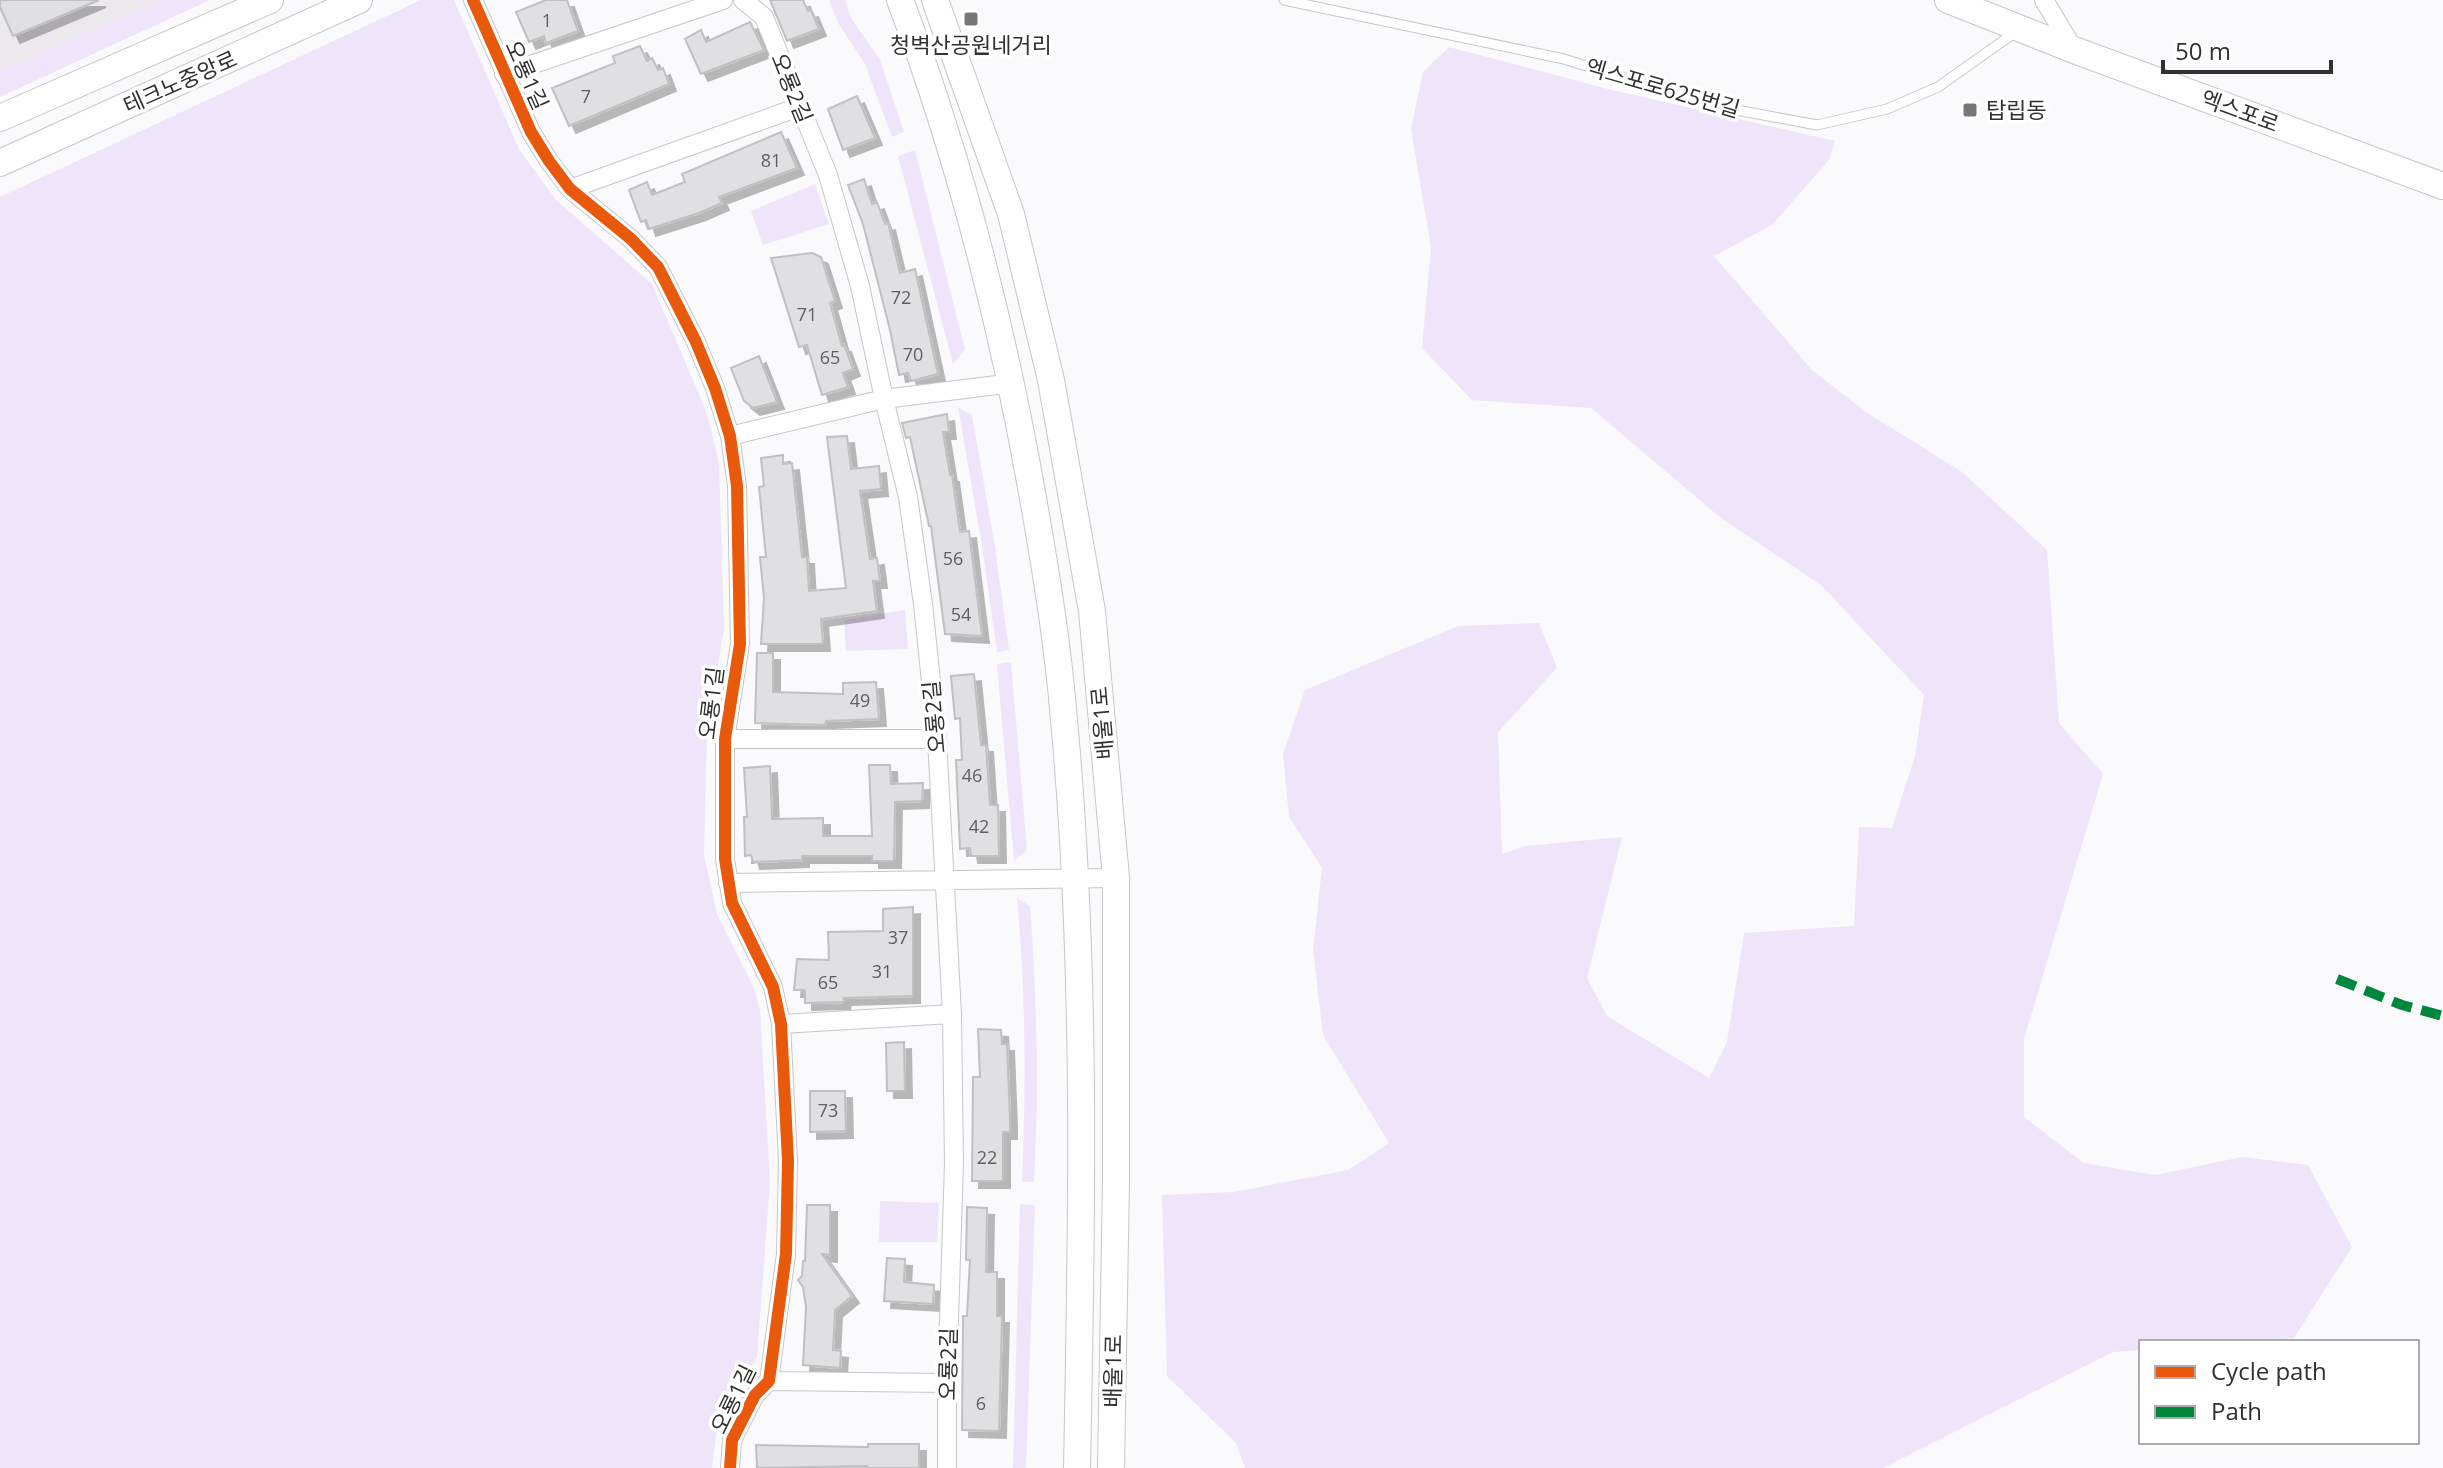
<svg xmlns="http://www.w3.org/2000/svg" width="2443" height="1468" viewBox="0 0 2443 1468" font-family="'Open Sans','Noto Sans KR',sans-serif">
<style>
.built{fill:#ebe8ee}
.green{fill:#efe5fb}
.building{fill:#e0dfe1;stroke:#c0bfc1;stroke-width:2;filter:url(#shadow)}
.lines{fill:none;stroke-linecap:round;stroke-linejoin:round}
.lane-casing{stroke:#c7c7c8;stroke-width:11}
.street-casing{stroke:#c7c7c8;stroke-width:20}
.secondary-casing{stroke:#c7c7c8;stroke-width:28}
.lane{stroke:#fefefe;stroke-width:9}
.street{stroke:#fefefe;stroke-width:18}
.secondary{stroke:#fefefe;stroke-width:26}
.quiet{stroke:#00873e;stroke-width:10;stroke-dasharray:20 10;stroke-linecap:butt}
.cycleway-casing{stroke:#fff;stroke-width:17}
.cycleway{stroke:#e8590c;stroke-width:12}
.poi-dot{fill:#777778;stroke:#fff;stroke-width:3}
.labels{text-anchor:middle;stroke-width:7;stroke-linejoin:round;paint-order:stroke}
.number-label{font-size:18px;fill:#605f60}
.poi-label{font-size:22px;fill:#313132;stroke:#fff}
.street-label{font-size:22px;fill:#313132;stroke:#fff}
</style>
<defs>
<filter id="shadow"><feDropShadow dx="7" dy="7" stdDeviation="0" flood-color="#0004"/></filter>
</defs>
<rect width="100%" height="100%" fill="#faf9fb"/>
<!-- built -->
<path class="built" d="M 0,0 L 163,0 L 0,70 Z"/>
<!-- green -->
<path class="green" d="M 163,0 L 210,0 L 0,97 L 0,70 Z
M 421,0 L 454,0 L 519,149 L 556,200 L 652,284 L 706,411 L 719,462 L 724,628 L 707,733 L 704,855 L 717,914 L 754,988 L 760,1010 L 770,1182 L 757,1357 L 717,1427 L 712,1468 L 0,1468 L 0,197 Z
M 829,0 L 845,0 L 851,18 L 880,60 L 904,132 L 892,137 L 865,64 L 838,23 Z
M 1449,47 L 1608,89 L 1835,141 L 1829,160 L 1772,225 L 1714,256 L 1812,370 L 1866,412 L 1962,472 L 2047,550 L 2059,723 L 2103,774 L 2024,1039 L 2024,1117 L 2084,1163 L 2155,1175 L 2242,1157 L 2308,1165 L 2352,1247 L 2294,1338 L 2239,1342 L 2141,1342 L 2141,1350 L 2113,1352 L 1883,1468 L 1245,1468 L 1236,1443 L 1167,1376 L 1162,1195 L 1234,1192 L 1348,1170 L 1389,1143 L 1323,1035 L 1313,950 L 1322,868 L 1289,817 L 1283,754 L 1305,690 L 1458,626 L 1539,623 L 1557,668 L 1498,732 L 1502,854 L 1525,846 L 1622,837 L 1587,978 L 1607,1016 L 1709,1078 L 1727,1042 L 1744,933 L 1854,926 L 1859,827 L 1892,828 L 1915,756 L 1924,695 L 1822,586 L 1722,519 L 1591,408 L 1472,400 L 1422,348 L 1431,247 L 1411,129 L 1423,72 Z
M 915,150 L 965,350 L 953,364 L 898,156 Z
M 815,184 L 829,224 L 763,245 L 751,211 Z
M 958,407 L 972,415 L 995,547 L 1009,650 L 997,652 L 982,546 Z
M 905,610 L 908,649 L 846,651 L 844,620 Z
M 1011,662 L 1027,850 L 1014,861 L 997,664 Z
M 1017,898 L 1030,906 C 1037,1000 1039,1088 1034,1182 L 1022,1182 C 1026,1087 1026,994 1017,898 Z
M 880,1201 L 939,1203 L 937,1242 L 879,1242 Z
M 1020,1204 L 1035,1205 L 1026,1468 L 1013,1468 Z"/>
<!-- building -->
<path class="building" d="M 0,0 L 99,0 L 13,36 L 0,7 Z
M 546,0 L 567,0 L 578,31 L 546,43 L 544,36 L 529,42 L 516,12 Z
M 770,0 L 803,0 L 808,11 L 811,10 L 819,29 L 787,41 Z
M 750,22 L 764,50 L 701,74 L 685,39 L 701,30 L 706,42 Z
M 640,46 L 647,61 L 652,58 L 658,70 L 663,68 L 669,84 L 569,126 L 552,88 L 615,63 L 613,56 Z
M 857,96 L 875,138 L 843,150 L 828,109 Z
M 781,132 L 797,168 L 719,197 L 722,203 L 699,213 L 649,229 L 646,220 L 641,222 L 629,190 L 647,182 L 652,195 L 685,182 L 682,174 Z
M 864,179 L 872,204 L 877,202 L 885,224 L 888,223 L 900,273 L 915,269 L 938,374 L 911,381 L 908,373 L 899,375 L 890,330 L 863,224 L 848,185 Z
M 812,253 L 821,257 L 835,301 L 830,303 L 842,346 L 844,345 L 853,369 L 843,373 L 848,387 L 822,395 L 807,345 L 799,347 L 771,258 Z
M 759,356 L 777,402 L 753,408 L 744,401 L 731,368 Z
M 947,414 L 949,432 L 943,432 L 950,475 L 952,475 L 960,532 L 969,531 L 982,636 L 945,634 L 931,526 L 929,526 L 910,437 L 906,438 L 902,423 Z
M 847,436 L 851,469 L 879,466 L 881,489 L 860,491 L 870,559 L 877,558 L 880,581 L 873,581 L 877,611 L 821,619 L 823,644 L 761,644 L 764,598 L 760,557 L 766,557 L 759,487 L 764,486 L 761,458 L 783,455 L 783,464 L 792,463 L 802,557 L 807,557 L 809,591 L 846,588 L 827,437 Z
M 757,653 L 773,653 L 773,692 L 843,694 L 843,683 L 876,682 L 879,719 L 826,721 L 825,725 L 755,723 Z
M 974,674 L 981,745 L 986,745 L 990,805 L 998,805 L 999,856 L 971,856 L 970,848 L 960,849 L 956,760 L 962,760 L 960,718 L 955,719 L 951,676 Z
M 869,765 L 890,765 L 891,784 L 923,783 L 922,801 L 895,802 L 894,861 L 872,861 L 872,856 L 802,856 L 802,860 L 753,862 L 751,855 L 745,856 L 744,817 L 747,817 L 744,768 L 770,766 L 772,819 L 823,818 L 823,836 L 872,836 Z
M 913,907 L 913,996 L 844,998 L 843,1002 L 805,1003 L 805,990 L 794,990 L 797,959 L 829,960 L 828,932 L 883,931 L 883,909 Z
M 978,1029 L 1001,1030 L 1002,1044 L 1007,1044 L 1010,1120 L 1010,1132 L 1003,1132 L 1003,1181 L 972,1181 L 973,1077 L 980,1077 Z
M 904,1042 L 905,1091 L 887,1091 L 886,1043 Z
M 810,1091 L 845,1091 L 846,1131 L 810,1132 Z
M 807,1205 L 830,1205 L 830,1255 L 822,1254 L 852,1296 L 835,1310 L 833,1350 L 841,1351 L 840,1368 L 803,1365 L 806,1307 L 803,1287 L 798,1280 L 802,1276 L 803,1261 L 805,1261 Z
M 967,1207 L 987,1208 L 986,1272 L 997,1272 L 997,1316 L 1002,1316 L 999,1431 L 962,1430 L 963,1316 L 967,1316 L 970,1260 L 966,1260 Z
M 887,1258 L 905,1259 L 904,1282 L 934,1285 L 933,1304 L 884,1301 Z
M 868,1444 L 919,1444 L 919,1468 L 867,1468 L 867,1466 L 757,1468 L 756,1445 L 868,1447 Z"/>
<g class="lines">
<!-- lane casing -->
<g class="lane-casing">
<path id="lane" d="M 1284,0 L 1564,59 L 1710,105 L 1817,125 L 1887,109 L 1938,87 L 2017,31"/>
</g>
<!-- street casing -->
<g class="street-casing">
<path id="street" d="M 473,0 L 531,132 L 549,161 L 570,189 L 631,239 L 658,267 L 696,342 L 715,388 L 730,436 L 737,486 L 740,644 L 725,739 L 725,859 L 732,903 L 773,987 L 781,1024 L 788,1161 L 786,1254 L 769,1381 L 755,1395 L 732,1440 L 730,1468
M 743,0 L 764,17 L 828,175 L 860,286 L 884,399 L 908,497 L 923,604 L 937,739 L 952,1014 L 954,1163 L 947,1383 L 947,1468
M 2044,0 L 2074,50
M 504,74 L 723,0
M 570,189 L 799,107
M 730,436 L 884,399 L 1013,383
M 725,739 L 937,739
M 728,883 L 1116,878
M 781,1024 L 952,1014
M 769,1381 L 947,1383"/>
</g>
<!-- secondary casing -->
<g class="secondary-casing">
<path id="secondary" d="M 900,0 C 961,161 1003,328 1033,498 C 1046,572 1058,645 1064,720 C 1087,969 1082,1219 1077,1468
M 935,0 L 1011,214 L 1051,380 L 1092,611 L 1116,878 L 1116,1181 L 1111,1468
M 1948,0 L 2074,50 L 2443,186
M 0,118 L 270,0
M 0,163 L 359,0"/>
</g>
<!-- lane -->
<use href="#lane" class="lane"/>
<!-- street -->
<use href="#street" class="street"/>
<!-- secondary -->
<use href="#secondary" class="secondary"/>
<!-- quiet -->
<path class="quiet" d="M 2337,979 L 2402,1005 L 2443,1016"/>
<!-- cycleway casing -->
<g class="cycleway-casing">
<path id="cycleway" d="M 473,0 L 531,132 L 549,161 L 570,189 L 631,239 L 658,267 L 696,342 L 715,388 L 730,436 L 737,486 L 740,644 L 725,739 L 725,859 L 732,903 L 773,987 L 781,1024 L 788,1161 L 786,1254 L 769,1381 L 755,1395 L 732,1440 L 730,1468"/>
</g>
<!-- cycleway -->
<use href="#cycleway" class="cycleway"/>
</g>
<!-- markers -->
<g class="poi-dot">
<rect x="963" y="11" width="16" height="16" rx="4"/>
<rect x="1962" y="102" width="16" height="16" rx="4"/>
</g>
<g class="labels">
<!-- number labels -->
<g class="number-label">
<text x="547" y="27">1</text>
<text x="586" y="103">7</text>
<text x="771" y="167">81</text>
<text x="901" y="304">72</text>
<text x="807" y="321">71</text>
<text x="913" y="361">70</text>
<text x="830" y="364">65</text>
<text x="953" y="565">56</text>
<text x="961" y="621">54</text>
<text x="860" y="707">49</text>
<text x="972" y="782">46</text>
<text x="979" y="833">42</text>
<text x="898" y="944">37</text>
<text x="882" y="978">31</text>
<text x="828" y="989">65</text>
<text x="828" y="1117">73</text>
<text x="987" y="1164">22</text>
<text x="981" y="1410">6</text>
</g>
<!-- poi labels -->
<g class="poi-label">
<text x="971" y="53">청벽산공원네거리</text>
<text x="1986" y="118" text-anchor="start">탑립동</text>
</g>
<!-- street labels -->
<g class="street-label">
<text transform="translate(527 75) rotate(66)" y="8">오룡1길</text>
<text transform="translate(180 82) rotate(-24)" y="8">테크노중앙로</text>
<text transform="translate(792 88) rotate(68)" y="8">오룡2길</text>
<text transform="translate(1663 88) rotate(16)" y="8">엑스포로625번길</text>
<text transform="translate(2240 111) rotate(20)" y="8">엑스포로</text>
<text transform="translate(711 703) rotate(-83)" y="8">오룡1길</text>
<text transform="translate(934 717) rotate(-95)" y="8">오룡2길</text>
<text transform="translate(1102 723) rotate(-95)" y="8">배울1로</text>
<text transform="translate(948 1364) rotate(-89)" y="8">오룡2길</text>
<text transform="translate(1113 1371) rotate(-89)" y="8">배울1로</text>
<text transform="translate(733 1399) rotate(-64)" y="8">오룡1길</text>
</g>
</g>
<!-- legend -->
<rect x="2139" y="1340" width="280" height="104" fill="#ffffff" stroke="#adadad" stroke-width="2"/>
<rect x="2155" y="1366" width="40" height="12" fill="#e8590c" stroke="#adadad" stroke-width="2"/>
<text x="2211" y="1380" font-size="24" fill="#313132">Cycle path</text>
<rect x="2155" y="1406" width="40" height="12" fill="#00873e" stroke="#adadad" stroke-width="2"/>
<text x="2211" y="1420" font-size="24" fill="#313132">Path</text>
<!-- scale -->
<path d="M2163 60v12h168v-12" fill="none" stroke="#313132" stroke-width="4"/>
<text x="2175" y="60" font-size="24" fill="#313132" stroke="#ffffff" stroke-width="6" paint-order="stroke">50 m</text>
</svg>
